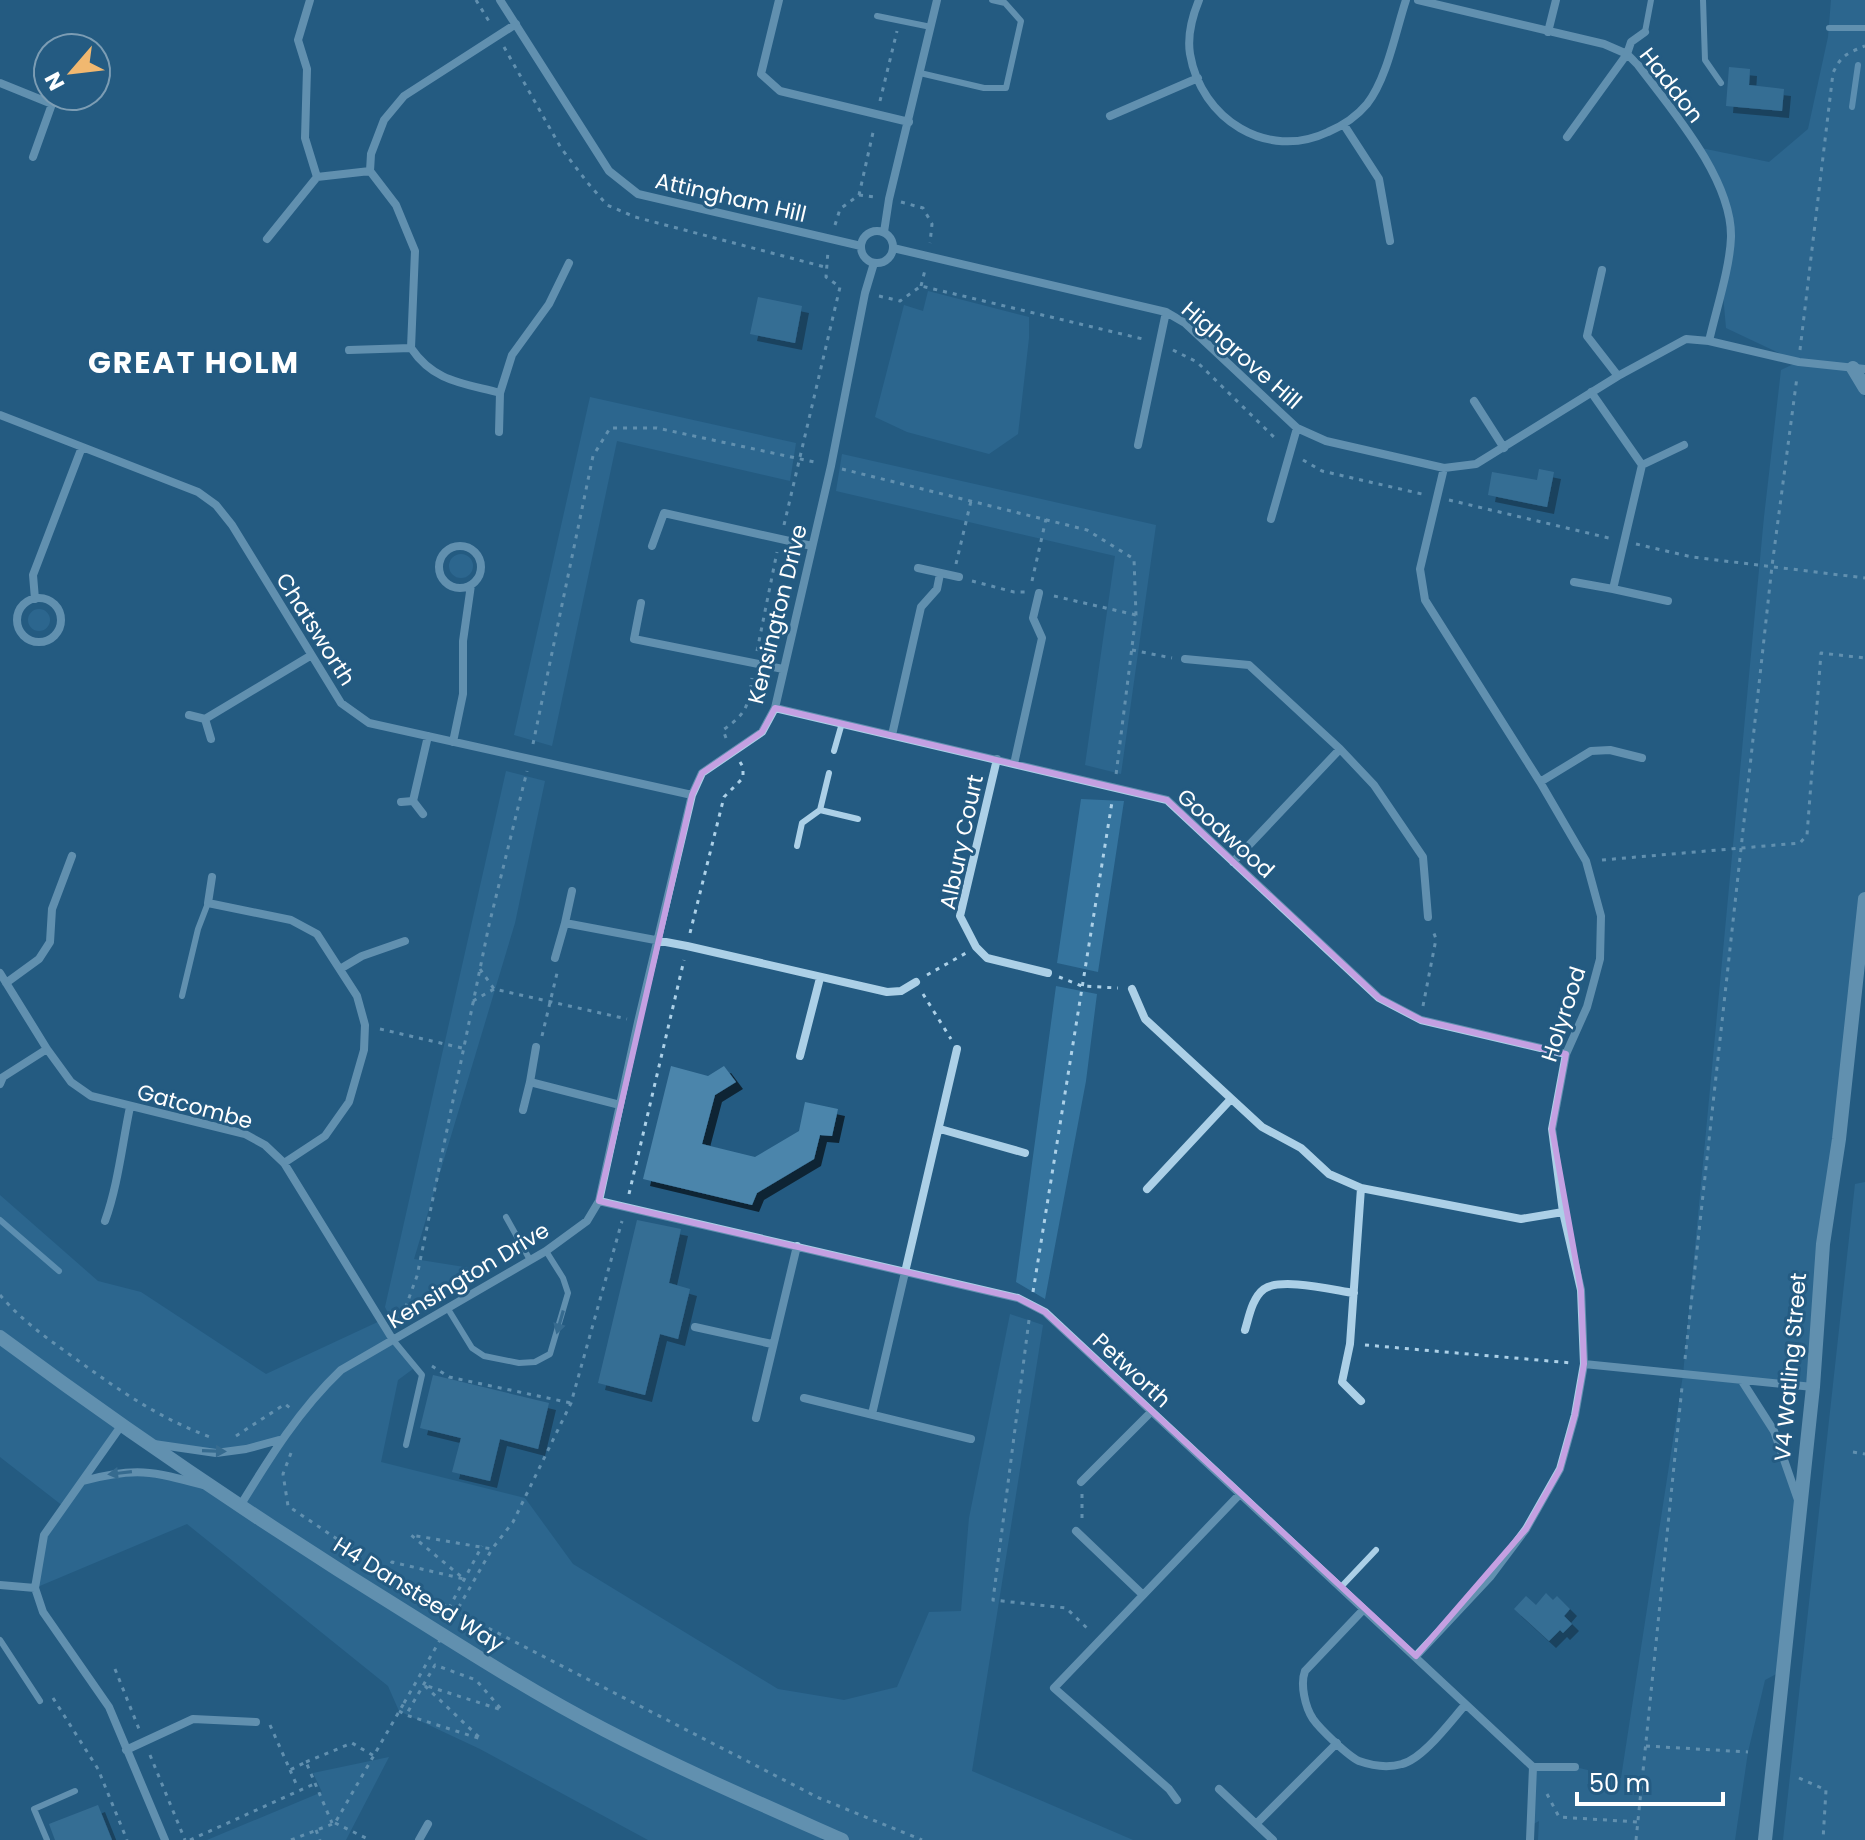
<svg xmlns="http://www.w3.org/2000/svg" width="1865" height="1840" viewBox="0 0 1865 1840" font-family="Poppins,sans-serif">
<style>
.green{fill:#35749e;fill-rule:evenodd}
.lines{fill:none;stroke-linecap:round;stroke-linejoin:round}
.stream{stroke:#a0cce8;stroke-width:6}
.building{fill:#4c85ab;filter:url(#shadow)}
.path{stroke:#acd0e7;stroke-width:3;stroke-dasharray:4 6;stroke-linecap:butt}
.service{stroke:#acd0e7;stroke-width:6}
.minor{stroke:#acd0e7;stroke-width:8}
.tertiary{stroke:#acd0e7;stroke-width:14}
.path-bridge{stroke:#acd0e7;stroke-width:3;stroke-dasharray:4 6;stroke-linecap:butt}
.oneway{fill:#4d7ea0}
.marked{fill:none;stroke:#c4a0e2;stroke-width:6;stroke-linejoin:round}
.labels{text-anchor:middle;stroke-width:6;stroke-linejoin:round;paint-order:stroke}
.street-label{font-size:22px;fill:#fff;stroke:#245b82}
.district-label{font-size:30px;font-weight:bold;letter-spacing:2px;fill:#fff;stroke:#245b82}
</style>
<defs>
<filter id="shadow"><feDropShadow dx="7" dy="7" stdDeviation="0" flood-color="#0009"/></filter>
</defs>
<rect width="100%" height="100%" fill="#245b82"/>
<!-- green -->
<path class="green" d="M 1831,0 L 1865,0 L 1865,369 L 1854,368 L 1865,398 L 1865,899 L 1813,1387 L 1743,1382 L 1774,1431 L 1799,1504 L 1782,1671 L 1765,1680 L 1748,1752 L 1735,1840 L 1538,1840 L 1539,1821 L 1528,1827 L 1533,1767 L 1575,1767 L 1621,1778 L 1683,1375 L 1764,517 L 1781,370 L 1798,362 L 1726,328 L 1722,282 L 1731,237 L 1726,200 L 1696,147 L 1769,162 L 1808,129 L 1828,37 Z
M 928,291 L 1029,317 L 1029,338 L 1018,434 L 989,454 L 907,432 L 875,417 L 904,305 L 923,311 Z
M 590,397 L 796,443 L 790,481 L 617,441 L 552,746 L 514,735 Z
M 842,454 L 1156,525 L 1121,774 L 1085,765 L 1115,556 L 836,491 Z
M449 566a12 12 0 1 1 24 0a12 12 0 1 1-24 0Z
M28 620a11 11 0 1 1 22 0a11 11 0 1 1-22 0Z
M 506,771 L 545,781 L 515,923 L 414,1259 L 477,1269 L 411,1317 L 394,1325 L 385,1307 Z
M 1081,799 L 1124,801 L 1098,972 L 1057,963 Z
M 1056,986 L 1097,994 L 1086,1081 L 1045,1299 L 1016,1282 Z
M 1865,1182 L 1865,1840 L 1783,1840 L 1855,1184 Z
M 0,1195 L 98,1281 L 141,1292 L 266,1374 L 382,1320 L 417,1366 L 398,1380 L 381,1462 L 525,1498 L 573,1564 L 778,1689 L 844,1700 L 897,1687 L 929,1612 L 961,1611 L 969,1518 L 1010,1314 L 1043,1325 L 972,1771 L 1133,1840 L 842,1840 L 825,1832 L 821,1840 L 648,1840 L 480,1749 L 399,1711 L 388,1686 L 187,1524 L 35,1588 L 44,1535 L 63,1506 L 0,1457 ZM 121,1426 L 147,1443 L 216,1453 L 279,1441 L 240,1506 L 211,1488 L 155,1472 L 83,1481 Z
M 389,1757 L 346,1840 L 207,1840 L 322,1792 L 313,1773 Z"/>
<g class="lines">
<!-- stream -->
<path class="stream" d="M 1852,107 L 1858,65
M 0,1220 L 59,1271"/>
</g>
<!-- building -->
<path class="building" d="M 1729,67 L 1750,69 L 1749,85 L 1784,89 L 1782,111 L 1726,106 Z
M 758,297 L 802,306 L 795,343 L 750,334 Z
M 1539,469 L 1554,472 L 1547,507 L 1488,495 L 1492,472 L 1537,480 Z
M 671,1066 L 708,1076 L 724,1066 L 736,1082 L 715,1095 L 702,1144 L 755,1157 L 799,1131 L 805,1102 L 838,1109 L 832,1136 L 820,1135 L 814,1159 L 757,1193 L 752,1205 L 643,1179 Z
M 637,1220 L 681,1229 L 669,1283 L 690,1289 L 678,1339 L 660,1334 L 645,1395 L 598,1383 Z
M 433,1375 L 549,1403 L 538,1449 L 500,1439 L 490,1481 L 452,1472 L 461,1438 L 420,1428 Z
M 1546,1593 L 1553,1600 L 1557,1596 L 1570,1609 L 1564,1616 L 1572,1624 L 1563,1633 L 1560,1630 L 1549,1641 L 1514,1609 L 1526,1596 L 1536,1605 Z
M 98,1805 L 112,1840 L 55,1840 L 49,1824 Z"/>
<g class="lines">
<!-- path -->
<path class="path" d="M 476,0 L 490,23
M 504,47 L 561,148 L 587,182 L 607,205 L 635,217 L 825,267
M 880,101 L 897,31
M 859,195 L 874,197
M 901,202 L 923,208 L 932,224 L 930,243
M 835,225 L 840,209 L 859,195 L 874,128
M 921,286 L 925,270
M 879,296 L 900,301 L 921,286 L 1147,340
M 1173,350 L 1197,362 L 1278,441
M 1800,350 L 1833,73 C 1841,55 1848,53 1865,46
M 1303,460 L 1322,471 L 1422,494
M 842,469 L 1087,530 L 1134,559 L 1136,615 L 1116,775
M 1449,500 L 1613,539
M 784,525 L 840,287 L 826,277 L 828,251
M 1636,544 L 1692,557 L 1865,578
M 956,564 L 971,501
M 972,581 L 1014,592 L 1027,592
M 1032,581 L 1046,519
M 1054,596 L 1136,615
M 1132,650 L 1172,658
M 757,651 L 777,552
M 726,738 L 723,730 C 747,713 748,707 752,678
M 533,744 L 593,456 L 610,428 L 657,428 L 819,463
M 1602,860 L 1800,843 L 1807,835 L 1821,653 L 1865,658 L 1865,655
M 690,933 L 724,797 L 743,778 L 743,767 L 740,762
M 480,969 L 494,989
M 927,975 L 966,953
M 1059,977 L 1082,986 L 1118,988
M 923,994 L 951,1039
M 473,1001 L 494,989 L 627,1019
M 1423,1006 L 1436,939 L 1432,928
M 380,1029 L 462,1048
M 542,1036 L 558,969
M 629,1194 L 684,960
M 1033,1292 L 1112,802
M 0,1295 C 22,1321 48,1339 76,1359 C 118,1390 161,1419 210,1437
M 402,1317 L 417,1276 L 489,925 L 527,771
M 1029,1320 L 993,1600 L 1066,1608 L 1089,1630
M 1365,1345 L 1572,1363
M 1685,1359 L 1772,566 L 1797,377
M 432,1366 L 449,1377 L 571,1403
M 236,1436 L 285,1404 L 290,1408
M 1853,1452 L 1865,1454
M 291,1453 L 283,1474 L 288,1506 L 386,1572 L 449,1608 L 819,1798 L 922,1840
M 1082,1494 L 1082,1518
M 386,1572 L 392,1562 L 464,1579 L 411,1535 L 492,1549 L 513,1522 L 571,1403 L 622,1221
M 449,1608 L 482,1546
M 115,1669 L 139,1729
M 53,1698 L 98,1769 L 127,1840
M 399,1711 L 406,1715 L 481,1739 L 424,1685 L 502,1710 L 476,1680 L 435,1665 L 406,1715
M 270,1725 L 290,1770 L 306,1762 L 332,1823
M 1646,1746 L 1748,1752
M 150,1755 L 185,1840
M 306,1762 L 352,1743 L 374,1756
M 290,1770 L 298,1788
M 1799,1778 L 1826,1790 L 1823,1840
M 1547,1794 L 1559,1817 L 1638,1822
M 335,1823 L 370,1840
M 316,1830 L 320,1840
M 190,1840 L 314,1784
M 291,1840 L 335,1823 L 404,1703
M 1636,1840 L 1682,1387"/>
<!-- service -->
<path class="service" d="M 1703,0 L 1705,60 L 1721,83
M 877,16 L 931,27
M 1829,28 L 1865,28
M 1645,32 L 1651,0
M 920,73 L 984,88 L 1006,88 L 1021,21 L 1005,3 L 992,0
M 834,751 L 842,723
M 829,773 L 820,810 L 858,819
M 797,846 L 802,823 L 820,810
M 182,996 L 198,929 L 208,903
M 506,1217 L 530,1260
M 448,1309 L 472,1348 L 484,1356 L 519,1363 L 535,1362 L 550,1354 L 568,1293 L 563,1278 L 546,1251
M 393,1340 L 422,1375 L 406,1445
M 1340,1588 L 1376,1550
M 0,1640 L 40,1701
M 47,1840 L 34,1809 L 75,1791"/>
<!-- minor -->
<path class="minor" d="M 310,0 L 298,40 L 307,69 L 305,138 L 317,177
M 500,0 L 609,171 L 638,194 L 861,246
M 779,0 L 761,74 L 780,91 L 909,122
M 1199,0 C 1192,17 1187,35 1190,54 C 1201,119 1267,161 1328,132 C 1342,126 1357,116 1367,104 C 1387,79 1396,30 1406,0
M 1418,0 L 1604,44 L 1627,54 L 1638,65 C 1672,110 1732,179 1731,237 C 1730,268 1716,310 1709,341
M 1548,32 L 1556,0
M 0,83 L 52,104 L 55,96
M 1110,116 L 1198,78
M 1344,125 L 1379,179 L 1390,241
M 1567,137 L 1627,54 L 1631,42 L 1645,32
M 33,157 L 52,104
M861 247a16 16 0 1 1 32 0a16 16 0 1 1-32 0Z
M 884,232 L 889,199 L 937,0
M 267,239 L 317,177 L 370,171
M 893,248 L 1166,312 L 1185,323 L 1297,428 L 1326,441 L 1444,468 L 1476,464 L 1618,376 L 1686,339 L 1709,341 L 1799,362 L 1865,369
M 1602,270 L 1587,336 L 1618,376
M 411,348 C 434,382 463,383 500,393 L 499,432
M 349,350 L 411,348 L 415,251 L 396,205 L 370,171 L 371,154 L 384,120 L 404,96 L 516,24
M 1591,392 L 1642,465 L 1684,445
M 500,393 L 512,355 L 549,304 L 569,263
M 1474,401 L 1504,448
M 0,415 L 198,492 L 216,505 L 232,525 L 341,703 L 369,723 L 692,795
M 1138,445 L 1166,312
M 1271,519 L 1297,428
M 652,546 L 664,513 L 812,546
M439 567a21 21 0 1 1 42 0a21 21 0 1 1-42 0Z
M 918,568 L 959,577
M 1574,582 L 1613,589 L 1642,465
M 1613,589 L 1668,601
M17 620a22 22 0 1 1 44 0a22 22 0 1 1-44 0Z
M 35,599 L 33,575 L 82,447
M 641,603 L 634,639 L 783,669
M 1185,659 L 1249,665 L 1340,749 L 1233,862
M 775,708 L 1167,800 L 1379,998 L 1421,1020 L 1566,1054
M 189,715 L 205,719 L 310,656
M 205,719 L 211,739
M 892,735 L 921,607 L 937,589 L 940,574
M 453,742 L 463,694 L 463,641 L 471,585
M 1340,749 L 1374,785 L 1423,857 L 1428,917
M 997,759 L 960,916 L 976,947 L 987,958 L 1048,973
M 1014,764 L 1042,638 L 1033,618 L 1039,593
M 1540,782 L 1591,751 L 1610,750 L 1642,758
M 413,801 L 423,814
M 401,802 L 413,801 L 428,736
M 212,877 L 208,903 L 291,920 L 317,934 L 357,996 L 365,1025 L 364,1050 L 349,1102 L 325,1136 L 284,1163
M 565,923 L 572,891
M 555,958 L 565,923 L 687,946 L 887,992 L 901,991 L 916,982
M 340,969 L 362,956 L 405,941
M 0,973 L 47,1049 L 71,1082 L 91,1096 L 245,1134 L 265,1145 L 284,1163 L 393,1340
M 6,983 L 39,959 L 50,942 L 52,909 L 72,856
M 1132,989 L 1145,1019 L 1262,1127 L 1301,1148 L 1329,1174 L 1361,1188 L 1521,1219 L 1563,1212
M 536,1047 L 530,1082 L 620,1105
M 800,1056 L 820,978
M 0,1084 L 3,1077 L 47,1049
M 523,1110 L 530,1082
M 940,1129 L 1025,1153
M 1147,1189 L 1231,1099
M 599,1201 L 1018,1298 L 1045,1312 L 1533,1767 L 1575,1767
M 105,1221 C 118,1185 122,1145 130,1107
M 695,1327 L 772,1344
M 1245,1330 C 1249,1317 1252,1298 1264,1289 C 1281,1277 1333,1290 1354,1293
M 1584,1364 L 1813,1387
M 1742,1381 L 1774,1431 L 1798,1500
M 804,1398 L 971,1439
M 1361,1401 L 1342,1382 L 1350,1344 L 1361,1188
M 872,1414 L 957,1049
M 756,1418 L 797,1246
M 121,1426 L 44,1535 L 35,1588 L 43,1612 L 109,1707 L 165,1840
M 154,1444 L 216,1453 L 246,1449 L 279,1440
M 83,1481 C 135,1467 152,1471 203,1485
M 1081,1482 L 1151,1412
M 240,1506 C 270,1457 299,1410 341,1370 L 546,1251 L 587,1221 L 599,1201 L 638,1022 L 692,795 L 702,773 L 762,732 L 775,708 L 831,466 L 865,293 L 874,263
M 1076,1531 L 1142,1594
M 0,1585 L 35,1588
M 1363,1610 L 1305,1671 C 1300,1684 1305,1707 1313,1719 C 1320,1729 1348,1756 1359,1761 C 1373,1766 1388,1768 1402,1764 C 1423,1759 1450,1722 1465,1705
M 1416,1656 L 1490,1577 L 1526,1529 L 1560,1469 L 1575,1415 L 1584,1364 L 1581,1290 L 1563,1212 L 1552,1129 L 1566,1054 L 1587,1007 L 1600,959 L 1601,916 L 1586,861 L 1540,782 L 1425,600 L 1420,569 L 1444,468
M 126,1750 L 193,1719 L 256,1722
M 1219,1789 L 1273,1840
M 1177,1800 L 1169,1789 L 1054,1688 L 1239,1495
M 1256,1824 L 1337,1743
M 419,1840 L 428,1824
M 1530,1840 L 1533,1767"/>
<!-- tertiary -->
<path class="tertiary" d="M 1853,368 L 1865,388
M 0,1337 C 135,1437 274,1531 417,1619 C 479,1658 541,1697 605,1730 C 682,1770 763,1805 842,1840
M 1765,1840 L 1813,1387 L 1823,1244 L 1839,1139 L 1865,899"/>
<!-- path-bridge -->
<path class="path-bridge" d="M 404,1703 L 492,1549"/>
</g>
<!-- one-way arrows -->
<defs><path id="oneway-solid" d="M-6-.8H1V-3.2L6.5 0L1 3.2V.8H-6Z" transform="scale(2)"/></defs>
<g class="oneway">
<use href="#oneway-solid" transform="translate(560 1322) rotate(106)"/>
<use href="#oneway-solid" transform="translate(214 1451) rotate(2)"/>
<use href="#oneway-solid" transform="translate(120 1473) rotate(173)"/>
</g>
<!-- marked area -->
<path d="M0 0H1865V1840H0ZM 775,708 L 1167,800 L 1379,998 L 1421,1020 L 1566,1054 L 1552,1129 L 1581,1290 L 1584,1364 L 1575,1415 L 1560,1469 L 1526,1529 L 1416,1656 L 1045,1312 L 1018,1298 L 599,1201 L 692,795 L 702,773 L 762,732 Z" fill="#245b82" fill-opacity=".55" fill-rule="evenodd"/>
<path class="marked" d="M 775,708 L 1167,800 L 1379,998 L 1421,1020 L 1566,1054 L 1552,1129 L 1581,1290 L 1584,1364 L 1575,1415 L 1560,1469 L 1526,1529 L 1416,1656 L 1045,1312 L 1018,1298 L 599,1201 L 692,795 L 702,773 L 762,732 Z"/>
<g class="labels">
<!-- street labels -->
<g class="street-label">
<text transform="translate(1672 85) rotate(52)" y="8">Haddon</text>
<text transform="translate(731 197) rotate(13)" y="8">Attingham Hill</text>
<text transform="translate(1242 355) rotate(41)" y="8">Highgrove Hill</text>
<text transform="translate(777 614) rotate(-76)" y="8">Kensington Drive</text>
<text transform="translate(316 629) rotate(58)" y="8">Chatsworth</text>
<text transform="translate(1226 833) rotate(42)" y="8">Goodwood</text>
<text transform="translate(961 842) rotate(-78)" y="8">Albury Court</text>
<text transform="translate(1563 1014) rotate(-72)" y="8">Holyrood</text>
<text transform="translate(195 1106) rotate(15)" y="8">Gatcombe</text>
<text transform="translate(468 1275) rotate(-31)" y="8">Kensington Drive</text>
<text transform="translate(1790 1367) rotate(-85)" y="8">V4 Watling Street</text>
<text transform="translate(1132 1370) rotate(43)" y="8">Petworth</text>
<text transform="translate(419 1594) rotate(32)" y="8">H4 Dansteed Way</text>
</g>
<!-- district labels -->
<g class="district-label">
<text x="194" y="373">GREAT HOLM</text>
</g>
</g>
<!-- north arrow -->
<g transform="translate(72 72) rotate(242)"><circle r="38" fill="#245b82" stroke="#7c9db4" stroke-width="2"/>
<path d="M0-6L14 30L0 20L-14 30Z" fill="#f1b870"/>
<text y="-12" font-size="22" font-weight="bold" text-anchor="middle" fill="#ffffff">N</text>
</g>
<!-- scale -->
<path d="M1577 1792v12h146v-12" fill="none" stroke="#ffffff" stroke-width="4"/>
<text x="1589" y="1792" font-size="24" fill="#ffffff" stroke="#245b82" stroke-width="6" paint-order="stroke">50 m</text>
</svg>
